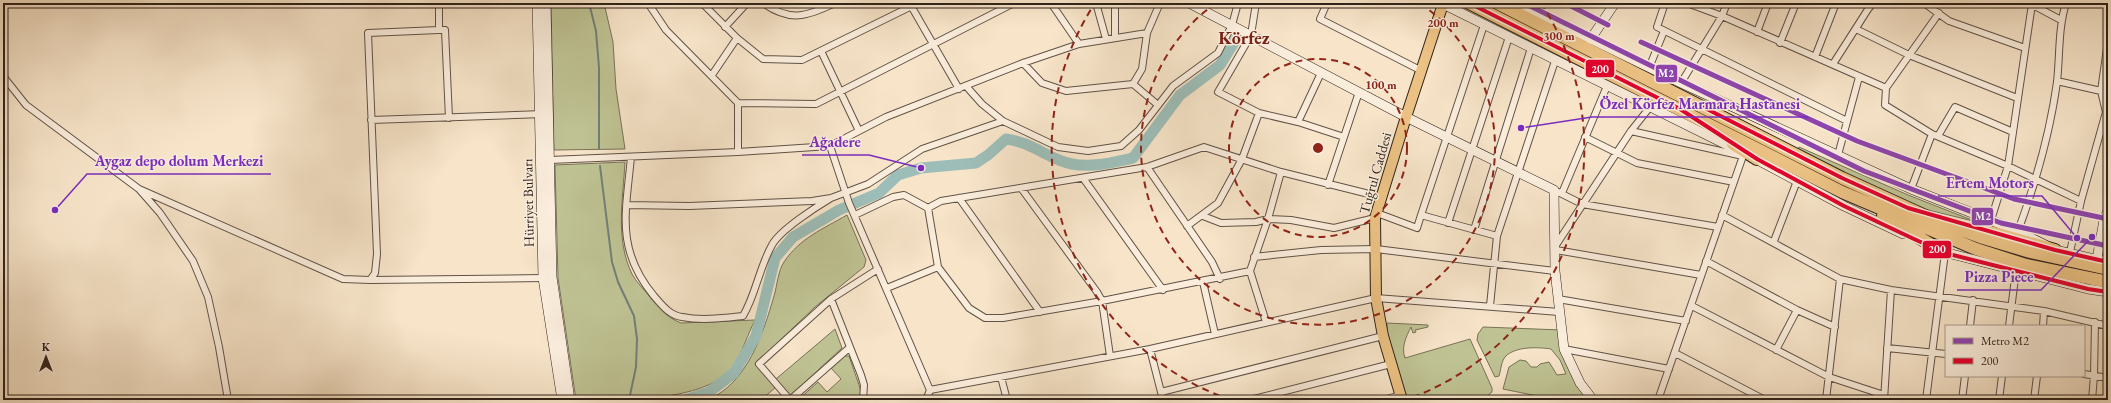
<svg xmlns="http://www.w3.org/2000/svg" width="2111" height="403" viewBox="0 0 2111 403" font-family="'EB Garamond',serif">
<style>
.green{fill:#bfc394;stroke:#777257}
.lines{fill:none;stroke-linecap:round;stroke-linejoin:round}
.stream{stroke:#718079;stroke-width:2}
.river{stroke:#9dbeb8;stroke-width:11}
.street-casing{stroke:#615246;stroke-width:8}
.secondary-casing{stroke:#2f221a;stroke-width:10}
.primary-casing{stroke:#2f221a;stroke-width:12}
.highway-casing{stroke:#2f221a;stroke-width:14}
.street{stroke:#faeddc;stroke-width:6}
.secondary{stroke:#faeddc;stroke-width:9}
.primary{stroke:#ecc284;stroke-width:10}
.highway{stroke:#ecc284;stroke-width:12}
.bus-1-casing{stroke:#faeddc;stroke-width:7}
.bus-1{stroke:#e4002b;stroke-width:4}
.metro-1-casing{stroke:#faeddc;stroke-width:8}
.metro-1{stroke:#8e44ad;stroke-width:5}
.ring{fill:none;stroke:#8f2418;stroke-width:2;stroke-dasharray:7 5}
.labels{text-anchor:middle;stroke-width:3;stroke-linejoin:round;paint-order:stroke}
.street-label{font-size:14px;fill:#2f221a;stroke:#faeddc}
.district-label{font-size:18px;font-weight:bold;fill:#7a1f14;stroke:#faeddc}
.centre{fill:#8f2418;stroke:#faeddc;stroke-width:2}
.ring-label{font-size:12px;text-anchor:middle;font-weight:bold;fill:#8f2418;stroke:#faeddc;stroke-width:3;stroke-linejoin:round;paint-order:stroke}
.leader{fill:none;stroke:#7b2cbf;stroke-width:1.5}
.callout-dot{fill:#7b2cbf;stroke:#faeddc;stroke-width:1.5}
.callout-label{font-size:15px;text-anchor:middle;font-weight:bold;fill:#7b2cbf;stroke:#faeddc;stroke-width:3;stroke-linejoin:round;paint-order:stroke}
.line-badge{stroke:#faeddc;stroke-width:1.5}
.badge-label{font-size:11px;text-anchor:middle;font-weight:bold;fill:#fff}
</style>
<rect width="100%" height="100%" fill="#f7e4c9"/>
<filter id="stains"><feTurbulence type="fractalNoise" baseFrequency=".005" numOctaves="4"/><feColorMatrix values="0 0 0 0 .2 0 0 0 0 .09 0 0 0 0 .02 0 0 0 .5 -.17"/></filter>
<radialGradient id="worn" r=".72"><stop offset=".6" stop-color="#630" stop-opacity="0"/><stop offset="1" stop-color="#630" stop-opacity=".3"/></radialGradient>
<!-- green -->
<path class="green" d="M 551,3 L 604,3 L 613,42 L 616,89 L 625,149 L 554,150 Z
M 1799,147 L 1908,195 L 1977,222 L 1908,205 L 1796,153 Z
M 625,162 C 623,200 615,239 632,274 C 636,282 644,289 649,296 C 659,308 666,317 681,323 L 755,320 C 748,334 741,355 733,367 C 705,403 618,400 576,400 L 558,278 L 555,165 Z
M 847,215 L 866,260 L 864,267 L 815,307 L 755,364 L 776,387 L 761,400 L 707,400 C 747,384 763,334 774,296 C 777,286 778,271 784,262 C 800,238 823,229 847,215 Z
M 1387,323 L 1428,325 L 1428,327 L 1415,330 L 1416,332 L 1413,333 L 1411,327 C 1406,337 1401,347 1405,358 L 1470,339 L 1492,388 L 1492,392 L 1482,400 L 1406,400 L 1387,334 Z
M 1483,327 L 1562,330 L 1564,349 L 1593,400 L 1557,400 L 1503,389 L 1509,367 L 1520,360 L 1526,361 L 1531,367 L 1537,367 L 1540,364 L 1549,362 L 1557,375 L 1566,374 L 1560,360 L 1551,349 C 1538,347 1515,346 1505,357 C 1501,362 1501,370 1499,376 L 1495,377 L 1477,340 L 1478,334 Z
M 835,329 L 842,348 L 790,396 L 776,379 Z
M 844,356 L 849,356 L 860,388 L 861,394 L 854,400 L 798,400 L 818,382 L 827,392 L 841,379 L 831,368 Z"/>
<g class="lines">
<!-- stream -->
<path class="stream" d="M 589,3 L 596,31 L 599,68 L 599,149
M 600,166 L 612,262 L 618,282 L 634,316 L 637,339 L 636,367 L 629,400"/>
<!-- river -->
<path class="river" d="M 685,400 L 709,392 L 734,373 L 756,336 L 775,258 L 793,237 L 839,210 L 879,193 L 898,175 L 921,168 L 976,163 L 988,155 L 1006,139 C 1032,142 1050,160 1072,164 C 1092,168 1114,162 1133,158 L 1180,95 L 1220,65 L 1238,36"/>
<!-- street casing -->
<g class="street-casing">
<path id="street" d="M 648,3 L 666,30 L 738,103 L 738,152
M 702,3 L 737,38 L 763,59 L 802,60 L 918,3
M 763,3 C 790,22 806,17 835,3
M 1051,3 L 1079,44
M 1096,3 L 1106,39
M 1256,3 L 1251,35 L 1218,92 L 1259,113 L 1298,122 L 1321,73
M 1327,3 L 1320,19 L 1420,70
M 1665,3 L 1657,27 L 1847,121
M 1687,3 L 1722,16 L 1886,88
M 1862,3 L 1870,7
M 1924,3 L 1949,21 L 2025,48
M 2029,3 L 2061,20
M 910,4 L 959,89
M 1939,13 L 1886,88 L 1885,105 L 1932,134 L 2008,166 L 2081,201
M 1484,25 L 1421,215 L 1497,236
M 725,27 L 747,3
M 1856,29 L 1909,55 L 2017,98
M 439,30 L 445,30 L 449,118
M 1757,32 L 1768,3
M 1115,38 L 1115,3
M 1780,43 L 1796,3
M 821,51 L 859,131
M 1815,57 L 1836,3
M 1023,63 L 1042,83 L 1066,91 L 1133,84 L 1142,69 L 1147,33
M 1833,64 L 1872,3
M 1649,68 L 1664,31
M 712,75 L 737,38
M 3,76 L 26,105 L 139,189 L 160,213 L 193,261 L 208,297 L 219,347 L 228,400
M 2057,81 L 2101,91
M 1681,83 L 1722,16 L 1727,3
M 1133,84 L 1158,105
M 966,86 L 982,104 L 1003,121 L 1058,147 L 1088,151 L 1121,146 L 1139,130 L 1173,86 L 1218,53 L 1232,25 L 1238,3
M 738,103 L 816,104 L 1014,3
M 371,120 L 543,114
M 1298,122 L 1344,137
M 1631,131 L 1743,156
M 1938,136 L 1955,107 L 2013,132
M 1585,137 L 1637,163 L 1734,182
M 830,146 L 849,203 L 930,390
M 1838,155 L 1859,77
M 631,157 C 626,212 615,249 654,296 C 662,305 669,315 682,317 C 702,321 724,318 743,316 C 756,294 759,268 772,245 C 780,230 816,207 831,198
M 550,160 L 738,152 L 830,146 L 886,117 L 1023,63 L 1079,44 L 1147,33 L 1160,3
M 1147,167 L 1212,262 L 1220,279
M 1083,178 L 1163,290
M 1328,185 L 1359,92
M 1021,188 L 1097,292 L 1102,301 L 1110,356
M 139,189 L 343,279 L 370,280 L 375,273 L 377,254 L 368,33 L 439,30 L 439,3
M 1911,189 L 1932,134
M 1554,190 L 1582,204 L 1718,227
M 1562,193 L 1607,86
M 959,198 L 1040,312
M 627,205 L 689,206 L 812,201 L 831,198 L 868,184 L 922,149 L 1003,121
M 1377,213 L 1417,228 L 1421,215
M 855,215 L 893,197 L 904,195 L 928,208
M 1722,215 L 1840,279 L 1891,290 L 2044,311 L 2108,326
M 1203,216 L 1221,223 L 1256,222 L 1268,219 L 1291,220 L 1334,228 L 1375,218
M 1991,220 L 2008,166 L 2032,4
M 1448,223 L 1509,37
M 1187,226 L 1218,203 L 1242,159 L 1259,113
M 1474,230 L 1531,48
M 2018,231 C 2036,182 2050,133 2057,82 C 2060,55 2058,29 2066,3
M 1774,241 L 1797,181
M 1556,245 L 1631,131 L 1650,107
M 1556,250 L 1701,275
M 2070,252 L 2081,201 L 2106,112 L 2101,91 L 2108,41
M 1254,257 L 1321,250 L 1376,249 L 1555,271
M 1706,261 L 1797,310 L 1835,327
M 1250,271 L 1102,301 L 1003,318 L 985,318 L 969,308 L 938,267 L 928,208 L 941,201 L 1147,167 L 1204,147 L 1281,172 L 1381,197
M 370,280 L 543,278
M 1203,282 L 1215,334
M 887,288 L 938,267
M 831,299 L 861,375 L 864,385 L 863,400
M 1558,299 L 1686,321
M 1490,306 L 1497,236 L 1555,61
M 1692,306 L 1829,377 L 1884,395
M 1266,322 L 1250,271 L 1268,219 L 1281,172
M 1970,326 L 1973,300
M 2009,326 L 2016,270
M 2043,326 L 2044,311
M 1887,348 L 1946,354
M 1150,349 L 1163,400
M 1564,349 L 1669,369
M 1776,350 L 1797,310
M 1675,353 L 1765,400
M 2084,374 L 2108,378
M 1001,377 L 1007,400
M 1161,392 L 1383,336
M 790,400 L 759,364 L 831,299 L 878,269
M 790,400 L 849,348
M 926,400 L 930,390 L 1150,349 L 1376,298 L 1559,312
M 1250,400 L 1391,364
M 1383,400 L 1401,395
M 1658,400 L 1744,153
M 1826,400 L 1840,279
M 1884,400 L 1891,290
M 1926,400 L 1945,253
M 1962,400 L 1965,376
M 1999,400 L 2002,376
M 2034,400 L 2037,376
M 2092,400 L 2094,376 L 2095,322"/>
</g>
<!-- secondary casing -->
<g class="secondary-casing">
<path id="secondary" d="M 537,3 L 543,278 L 562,400
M 546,3 L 552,277 L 570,400
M 1189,3 L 1406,117 L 1554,190 L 1555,271 L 1564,349 L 1580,383 L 1593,400
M 1441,3 L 1737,150
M 1517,3 L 1681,83 L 1911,189 L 2018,231 L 2055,250 L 2108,262
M 1590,40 L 1615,3
M 1752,157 L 1844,206 L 1903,234
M 1940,251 L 2088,289 L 2108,292
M 2097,259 L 2104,220 L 2108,210"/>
</g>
<!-- primary casing -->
<g class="primary-casing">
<path id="primary" d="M 1402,400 L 1383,336 L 1376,298 L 1375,218 L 1406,117 L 1443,4"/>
</g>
<!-- highway casing -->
<g class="highway-casing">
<path id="highway" d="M 1469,3 L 1842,192 L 1976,249 L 2026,265 L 2108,282
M 1497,3 L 1842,178 L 1932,219 L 1980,237 L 2030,252 L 2108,269
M 1733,144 L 1757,159
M 1883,216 L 1945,253
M 1980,229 L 2055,250"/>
</g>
<!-- street -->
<use href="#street" class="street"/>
<!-- secondary -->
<use href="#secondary" class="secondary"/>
<!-- primary -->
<use href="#primary" class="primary"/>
<!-- highway -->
<use href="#highway" class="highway"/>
<!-- bus-1 casing -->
<g class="bus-1-casing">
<path id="bus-1" d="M 1469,3 L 1680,109 L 1757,159 L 1844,206 L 1914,239 L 1945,253 L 2088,289 L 2108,292
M 1701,106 L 1842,178 L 1908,208 L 2055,250 L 2108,262"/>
</g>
<!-- bus-1 -->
<use href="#bus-1" class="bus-1"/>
<!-- metro-1 casing -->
<g class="metro-1-casing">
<path id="metro-1" d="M 1524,3 L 1864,171 L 2001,223 L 2108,246
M 1565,3 L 1608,25
M 1641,42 L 1857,141 L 2014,199 L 2108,219"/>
</g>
<!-- metro-1 -->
<use href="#metro-1" class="metro-1"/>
</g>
<!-- distance rings -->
<g class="ring">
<circle cx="1318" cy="148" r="89"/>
<path d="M1420 3A177 177 0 1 1 1216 3"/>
<path d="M1231 400A266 266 0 0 1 1095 3M1541 3A266 266 0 0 1 1405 400"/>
</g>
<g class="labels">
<!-- street labels -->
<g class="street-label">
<text transform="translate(1375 173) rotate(-74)" y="5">Tuğrul Caddesi</text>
<text transform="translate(528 203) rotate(-91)" y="5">Hürriyet Bulvarı</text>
</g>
<!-- district labels -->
<g class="district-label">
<text x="1244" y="44">Körfez</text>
</g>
</g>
<circle cx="1318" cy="148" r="6" class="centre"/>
<g class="ring-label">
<text x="1443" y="27">200 m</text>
<text x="1559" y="40">300 m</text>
<text x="1381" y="89">100 m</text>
</g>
<!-- callouts -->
<path class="leader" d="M1521 128L1592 117H1808M921 168L869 155H802M55 210L87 174H271M2077 238L2042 196H1938M2092 237L2041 290H1957"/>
<g class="callout-dot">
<circle cx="1521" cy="128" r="4"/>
<circle cx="921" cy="168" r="4"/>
<circle cx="55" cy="210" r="4"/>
<circle cx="2077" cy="238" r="4"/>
<circle cx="2092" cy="237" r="4"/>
</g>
<g class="callout-label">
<text x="1700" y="109">Özel Körfez Marmara Hastanesi</text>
<text x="835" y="147">Ağadere</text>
<text x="179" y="166">Aygaz depo dolum Merkezi</text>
<text x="1990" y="188">Ertem Motors</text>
<text x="1999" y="282">Pizza Piece</text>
</g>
<g class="line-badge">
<rect x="1585" y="59" width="30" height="19" rx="4" fill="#e4002b"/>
<rect x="1655" y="64" width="23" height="19" rx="4" fill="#8e44ad"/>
<rect x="1971" y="207" width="23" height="19" rx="4" fill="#8e44ad"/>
<rect x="1922" y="240" width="30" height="19" rx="4" fill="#e4002b"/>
</g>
<g class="badge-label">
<text x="1600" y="73">200</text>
<text x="1666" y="77">M2</text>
<text x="1983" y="220">M2</text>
<text x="1937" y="253">200</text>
</g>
<!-- margin -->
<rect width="2111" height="403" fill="none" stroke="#f7e4c9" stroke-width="16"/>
<rect x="4" y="4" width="2103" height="395" fill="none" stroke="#2f221a" stroke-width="2"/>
<rect x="8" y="8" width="2095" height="387" fill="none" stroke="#2f221a"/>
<!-- legend -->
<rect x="1945" y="325" width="140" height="52" fill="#faeddc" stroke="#a99c8e"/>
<rect x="1953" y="338" width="20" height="6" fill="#8e44ad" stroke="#a99c8e"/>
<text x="1981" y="345" font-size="12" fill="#2f221a">Metro M2</text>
<rect x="1953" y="358" width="20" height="6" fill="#e4002b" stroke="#a99c8e"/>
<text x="1981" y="365" font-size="12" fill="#2f221a">200</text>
<!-- north arrow -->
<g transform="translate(46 357)" stroke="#faeddc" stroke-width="3" paint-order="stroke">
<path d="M0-3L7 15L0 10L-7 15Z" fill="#2f221a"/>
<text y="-6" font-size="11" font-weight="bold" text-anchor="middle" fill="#2f221a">K</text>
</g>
<rect width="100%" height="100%" filter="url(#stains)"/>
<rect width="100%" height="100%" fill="url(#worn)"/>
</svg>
